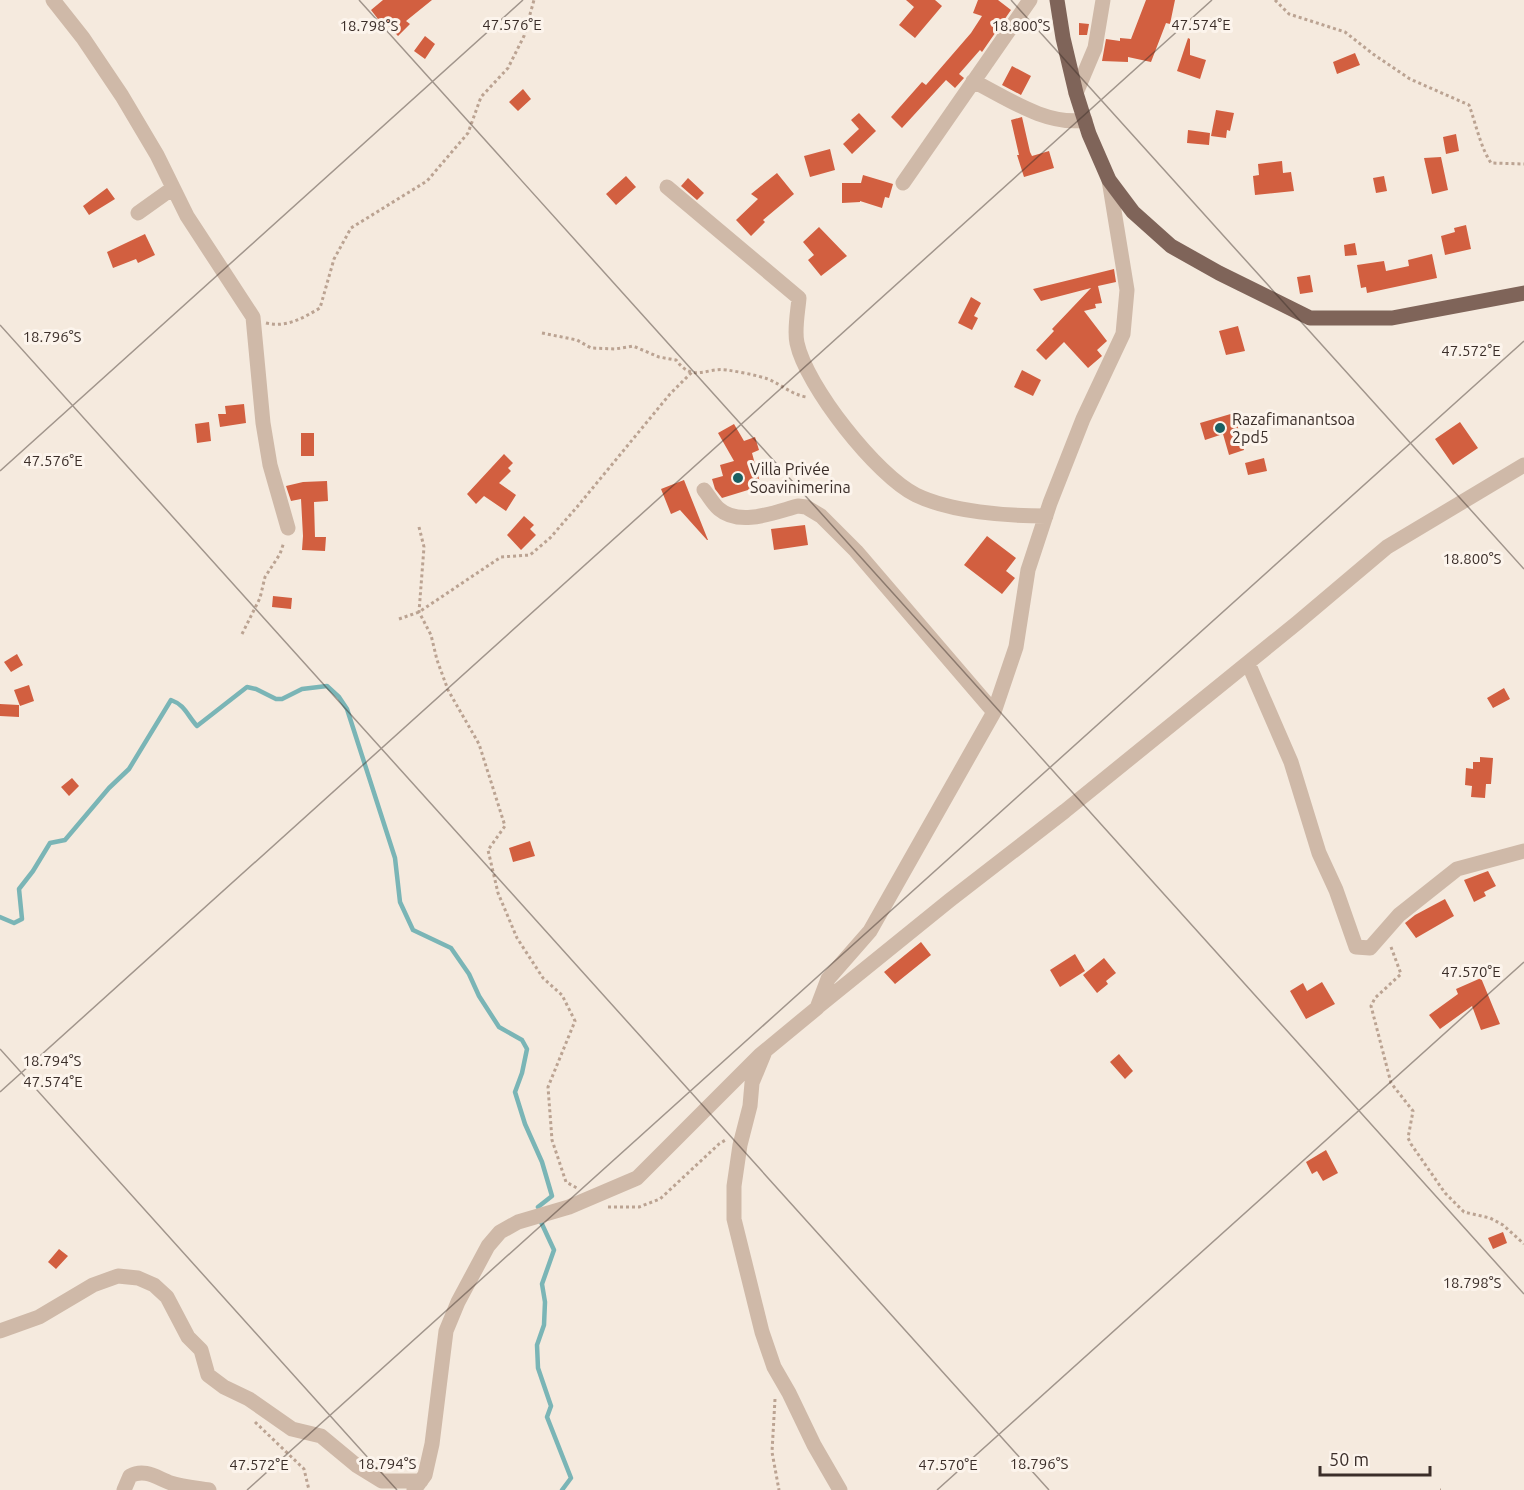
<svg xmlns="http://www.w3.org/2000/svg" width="1524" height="1490" viewBox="0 0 1524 1490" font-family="Ubuntu,sans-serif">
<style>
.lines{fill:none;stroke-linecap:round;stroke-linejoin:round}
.stream{stroke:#7ab5b6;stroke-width:4.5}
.building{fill:#d25f40}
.path{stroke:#bba392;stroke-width:3;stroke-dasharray:3 3;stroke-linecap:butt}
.minor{stroke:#cfb9a8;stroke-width:15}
.major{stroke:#7f6459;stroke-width:15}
.ticks{fill:none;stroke:#3b2e29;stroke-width:1.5;stroke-opacity:0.45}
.poi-dot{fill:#1a5f62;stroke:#fcf4ec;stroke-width:2}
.labels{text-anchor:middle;stroke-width:6;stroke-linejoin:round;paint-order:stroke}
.poi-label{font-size:16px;fill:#3b2e29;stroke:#fcf4ec;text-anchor:start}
.ticks-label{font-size:15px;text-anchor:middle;fill:#3b2e29;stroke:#fcf4ec;stroke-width:6;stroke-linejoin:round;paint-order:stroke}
</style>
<rect width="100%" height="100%" fill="#f5eade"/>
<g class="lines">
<!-- stream -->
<path class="stream" d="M 0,917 L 14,923 L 22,919 L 19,889 L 33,871 L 50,843 L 65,840 L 109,788 L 129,769 L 171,700 C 185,705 187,715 197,726 L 247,687 L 256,689 L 276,699 L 282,699 L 302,689 L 327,686 L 339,697 L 347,709 L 395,858 L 400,902 L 413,930 L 451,948 L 469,974 L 479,996 L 499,1027 L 522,1040 L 527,1049 L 522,1073 L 515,1092 L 525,1124 L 542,1162 L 552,1196 L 538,1207
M 541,1222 L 554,1250 L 542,1284 L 545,1302 L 544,1325 L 537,1345 L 538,1368 L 551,1406 L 547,1417 L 571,1478 L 562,1490"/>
</g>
<!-- building -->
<path class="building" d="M 383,0 L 432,0 L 406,21 L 410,24 L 398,36 L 384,21 L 381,23 L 371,10 Z
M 906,0 L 935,0 L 942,6 L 915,38 L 899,25 L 914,7 Z
M 978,0 L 998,0 L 1011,10 L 982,52 L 980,50 L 959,74 L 964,78 L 955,88 L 946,80 L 902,128 L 891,117 L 922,82 L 926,85 L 971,33 L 982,16 L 973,13 Z
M 1146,0 L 1175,0 L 1170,24 L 1166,23 L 1151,62 L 1128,57 L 1128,62 L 1102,61 L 1106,39 L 1120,41 L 1120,38 L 1131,39 Z
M 1079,23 L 1089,24 L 1087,35 L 1079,35 Z
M 425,36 L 435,44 L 425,59 L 414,51 Z
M 1188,38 L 1190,39 L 1190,55 L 1206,60 L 1200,79 L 1177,71 Z
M 1355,53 L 1360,65 L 1337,74 L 1333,62 Z
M 1012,66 L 1031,76 L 1021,95 L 1002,85 Z
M 523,89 L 531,99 L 518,111 L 509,102 Z
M 1216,110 L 1234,113 L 1230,131 L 1227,130 L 1226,138 L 1211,136 Z
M 859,113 L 876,131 L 852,154 L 843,144 L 859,129 L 851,120 Z
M 1022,117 L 1030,152 L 1032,156 L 1049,151 L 1054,168 L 1024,177 L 1017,155 L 1019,155 L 1011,120 Z
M 1188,130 L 1210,133 L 1209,145 L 1187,143 Z
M 1456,134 L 1459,151 L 1446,154 L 1443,137 Z
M 830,149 L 835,170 L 810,177 L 804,156 Z
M 1441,157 L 1448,190 L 1432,194 L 1424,158 Z
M 1282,161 L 1283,173 L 1291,172 L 1294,191 L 1255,195 L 1253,176 L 1259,175 L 1258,164 Z
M 777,173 L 794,194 L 763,220 L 765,222 L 751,236 L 736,220 L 758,199 L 751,194 Z
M 863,175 L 893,184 L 889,198 L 885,197 L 882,208 L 860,201 L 860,202 L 842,203 L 842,183 L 861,183 Z
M 626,176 L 636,187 L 616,205 L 606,194 Z
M 1384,176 L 1387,191 L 1376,193 L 1373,178 Z
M 688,178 L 704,193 L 697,200 L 681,186 Z
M 107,188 L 115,199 L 89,215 L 83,206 Z
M 1466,225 L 1471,249 L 1445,255 L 1441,236 L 1455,232 L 1454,228 Z
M 819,227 L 847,256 L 821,276 L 808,260 L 814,255 L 803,242 Z
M 145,234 L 155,255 L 138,263 L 136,259 L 113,268 L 107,252 Z
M 1355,243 L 1357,255 L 1345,256 L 1344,245 Z
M 1432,254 L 1437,278 L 1367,293 L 1366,287 L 1361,288 L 1357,265 L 1384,261 L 1386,271 L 1409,266 L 1408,260 Z
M 1114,269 L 1116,282 L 1098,286 L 1102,303 L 1095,304 L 1096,308 L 1084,311 L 1107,341 L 1097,350 L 1102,356 L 1088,368 L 1064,342 L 1046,360 L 1036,350 L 1054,331 L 1052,329 L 1091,288 L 1041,301 L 1033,289 Z
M 1310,275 L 1313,292 L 1300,294 L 1297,277 Z
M 971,297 L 981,303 L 974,316 L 978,318 L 972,330 L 958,323 Z
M 1238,326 L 1245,351 L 1226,355 L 1219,331 Z
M 1022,370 L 1041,380 L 1033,396 L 1014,387 Z
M 244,404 L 246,423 L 220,427 L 218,414 L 226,414 L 225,406 Z
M 1234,413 L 1244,450 L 1229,455 L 1223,434 L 1205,440 L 1200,423 Z
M 209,422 L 211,441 L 197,443 L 195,424 Z
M 1460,422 L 1478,448 L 1453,465 L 1435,439 Z
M 734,424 L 744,441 L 755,437 L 759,450 L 752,453 L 761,486 L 722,498 L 715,489 L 712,479 L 723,476 L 720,465 L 734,461 L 718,433 Z
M 301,433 L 314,433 L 314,456 L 301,456 Z
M 504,454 L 513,463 L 508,468 L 511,471 L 499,483 L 516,495 L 506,511 L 484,496 L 476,504 L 467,494 Z
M 1264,458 L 1267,471 L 1248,475 L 1245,463 Z
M 684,480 L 708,540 L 707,540 L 680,510 L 671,514 L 661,489 Z
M 327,481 L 328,501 L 314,502 L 315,537 L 326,537 L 325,551 L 302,550 L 303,536 L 301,499 L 291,501 L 286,486 L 303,482 Z
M 524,516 L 534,525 L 530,529 L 536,535 L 521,550 L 507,535 Z
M 805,525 L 808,545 L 774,550 L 771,529 Z
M 987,536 L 1016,558 L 1006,571 L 1015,578 L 1002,594 L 964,565 Z
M 273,596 L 292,598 L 291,609 L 272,607 Z
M 17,654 L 23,665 L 11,672 L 4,662 Z
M 29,685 L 34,701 L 20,706 L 14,690 Z
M 1504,688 L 1510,699 L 1493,708 L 1487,698 Z
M 0,704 L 19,705 L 19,717 L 0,716 Z
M 1480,757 L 1493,758 L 1491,784 L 1486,784 L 1485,798 L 1471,797 L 1472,786 L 1465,785 L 1466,768 L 1473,769 L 1473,762 L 1480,762 Z
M 72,778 L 79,786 L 69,796 L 61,787 Z
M 530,841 L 535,856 L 513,862 L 509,848 Z
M 1488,871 L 1496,886 L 1484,892 L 1486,896 L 1474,902 L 1464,880 Z
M 1445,899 L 1454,916 L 1416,938 L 1405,923 L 1415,915 Z
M 921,942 L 931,955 L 895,984 L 884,972 Z
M 1075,954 L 1085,971 L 1060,987 L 1050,970 Z
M 1104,958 L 1116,973 L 1106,981 L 1108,984 L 1097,993 L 1083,975 Z
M 1481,978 L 1500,1024 L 1481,1030 L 1472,1006 L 1440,1029 L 1429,1015 L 1458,994 L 1456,989 Z
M 1322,982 L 1335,1004 L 1306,1019 L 1290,991 L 1303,983 L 1307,991 Z
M 1119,1054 L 1133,1071 L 1125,1079 L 1110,1062 Z
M 1326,1150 L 1338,1173 L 1323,1181 L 1317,1171 L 1312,1174 L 1306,1162 Z
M 1503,1232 L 1507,1243 L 1493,1249 L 1488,1238 Z
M 59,1249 L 68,1256 L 56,1269 L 48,1262 Z"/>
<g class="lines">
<!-- path -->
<path class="path" d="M 1275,0 L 1289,14 L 1345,32 L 1373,54 L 1410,79 L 1469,105 C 1476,124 1480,146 1491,163 L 1524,164
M 266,323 C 286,328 303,318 320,308 L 334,259 L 351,228 L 427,181 L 468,133 L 481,97 L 508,68 L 524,36 L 534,0
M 542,333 L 577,340 L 591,348 L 615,349 L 633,346 L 659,357 L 676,360 C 693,383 706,367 727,370 C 740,372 756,375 768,379 C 782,385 791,394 806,397
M 419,527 L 424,547 L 419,612 L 431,635 L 437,660 L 448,690 L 479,744 L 505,826 L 488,850 L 498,893 L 517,938 L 543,978 L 562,995 L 575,1021 L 548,1087 L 552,1140 L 566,1182 L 577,1188
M 399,619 L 419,612 L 501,557 L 530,555 L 550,538 L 577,507 L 670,394 L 692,372
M 242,634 L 260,598 L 265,577 L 280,554 L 284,542
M 1391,947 L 1401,974 L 1375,998 L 1371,1006 L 1391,1083 L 1413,1111 L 1408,1138 L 1411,1144 L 1445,1193 L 1464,1212 L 1490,1218 L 1503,1225 L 1524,1244
M 608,1207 L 639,1207 L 660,1199 L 719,1144 L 727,1139
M 775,1399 L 772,1452 L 779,1490
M 255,1422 L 304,1469 L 309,1490
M 1440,1490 L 1441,1490"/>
<!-- minor -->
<path class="minor" d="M 53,0 L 83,38 L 122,96 L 157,155 L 187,216 L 253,317 L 263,423 L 270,465 L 288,528
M 973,81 C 1007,98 1046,126 1085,120
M 1076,93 L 1095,48 L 1103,0
M 903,183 L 1030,0
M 667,187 L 799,298 C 798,311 794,330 797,343 C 806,386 877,476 916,495 C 951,512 1007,516 1046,516
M 138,213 L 173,188
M 704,490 C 709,496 713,504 719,509 C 740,527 775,512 798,506 L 806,507 L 821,516 L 856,551 L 994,712
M 1248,663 L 1291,762 L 1319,853 L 1336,890 L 1356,947 L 1370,948 L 1399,915 L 1457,869 L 1524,851
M 819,1006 L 950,900 L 1065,811 L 1297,623 L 1387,547 L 1524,465
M 764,1054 L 752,1083 L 750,1106 L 740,1145 L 734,1186 L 734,1219 L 762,1332 L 774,1367 L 789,1393 L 814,1445 L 840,1490
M 0,1331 L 39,1317 L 93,1285 L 118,1276 L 138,1278 L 154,1285 L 167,1297 L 188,1337 L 201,1350 L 208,1375 L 224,1387 L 249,1399 L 292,1429 L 321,1436 L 356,1465 L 382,1481 L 421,1481
M 124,1490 L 130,1476 C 145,1468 157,1478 171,1483 C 183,1487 197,1488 209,1490
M 414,1490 L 425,1475 L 432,1444 L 446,1331 L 458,1302 L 488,1246 L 500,1232 L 518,1222 L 569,1207 L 637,1178 L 760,1055 L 817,1008 L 828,979 L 870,931 L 994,712 L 1016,647 L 1028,570 L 1050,503 L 1083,419 L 1123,334 L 1127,290 L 1109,180"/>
<!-- major -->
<path class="major" d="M 1057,0 L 1063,38 L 1076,93 L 1089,134 L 1109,180 L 1133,212 L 1171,246 L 1219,273 L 1310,318 L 1392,318 L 1524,293"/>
</g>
<!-- ticks -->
<path class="ticks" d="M 359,0 L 1524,1294M 1011,0 L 1524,569M 0,325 L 1049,1490M 0,471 L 523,0M 0,1049 L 397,1490M 0,1092 L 1212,0M 247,1490 L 1524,341M 937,1490 L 1524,962"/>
<!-- markers -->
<g class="poi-dot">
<circle cx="1220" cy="428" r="6"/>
<circle cx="738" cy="478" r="6"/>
</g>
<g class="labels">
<!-- poi labels -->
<g class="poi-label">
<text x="1232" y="425">Razafimanantsoa<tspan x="1232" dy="18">2pd5</tspan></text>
<text x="750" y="475">Villa Privée<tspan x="750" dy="18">Soavinimerina</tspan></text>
</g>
</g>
<g class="ticks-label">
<text x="512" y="30">47.576°E</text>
<text x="1201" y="30">47.574°E</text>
<text x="369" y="31">18.798°S</text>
<text x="1021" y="31">18.800°S</text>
<text x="52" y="342">18.796°S</text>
<text x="1471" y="356">47.572°E</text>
<text x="53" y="466">47.576°E</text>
<text x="1472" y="564">18.800°S</text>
<text x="1471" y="977">47.570°E</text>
<text x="52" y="1066">18.794°S</text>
<text x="53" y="1087">47.574°E</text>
<text x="1472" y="1288">18.798°S</text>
<text x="387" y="1469">18.794°S</text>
<text x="1039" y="1469">18.796°S</text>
<text x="259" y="1470">47.572°E</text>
<text x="948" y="1470">47.570°E</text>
</g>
<!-- scale -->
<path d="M1320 1466v9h110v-9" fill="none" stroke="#3b2e29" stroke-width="3"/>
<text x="1329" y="1466" font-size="18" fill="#3b2e29" stroke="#fcf4ec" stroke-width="4.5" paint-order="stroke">50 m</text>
</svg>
